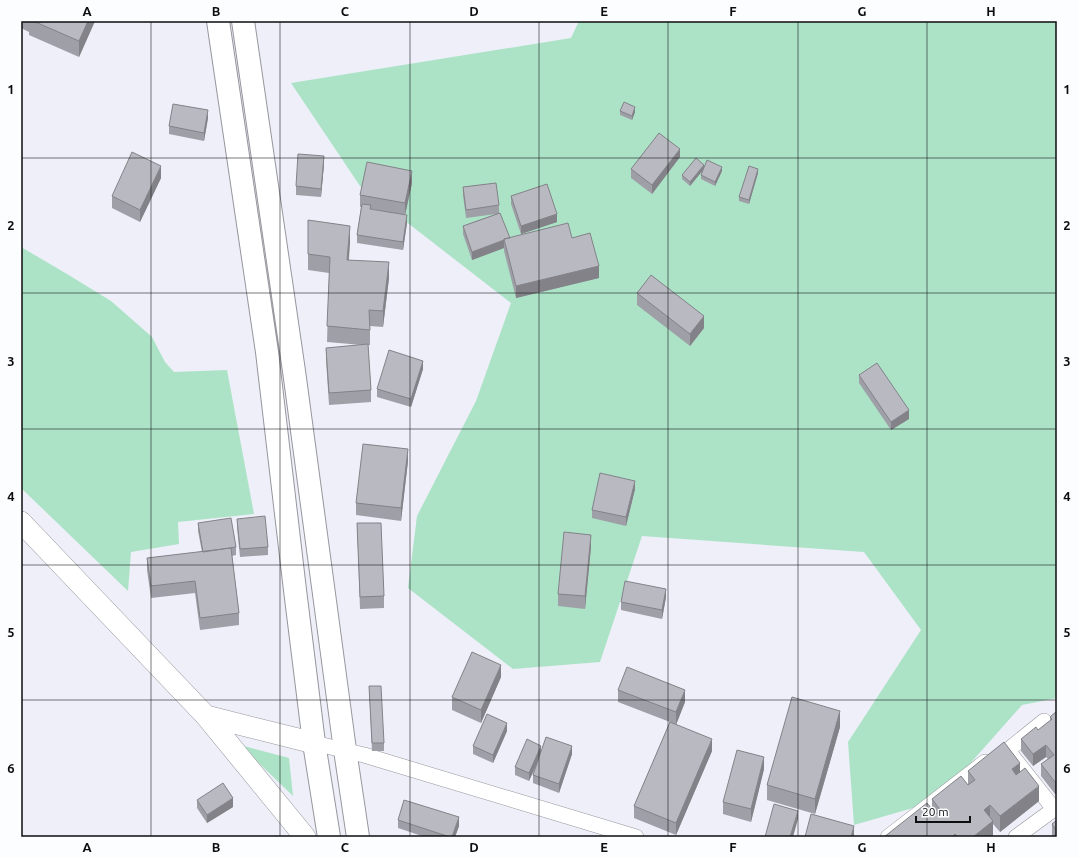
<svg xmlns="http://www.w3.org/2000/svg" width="1078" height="858" viewBox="0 0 1078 858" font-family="Ubuntu,sans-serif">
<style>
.green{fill:#ace3c7}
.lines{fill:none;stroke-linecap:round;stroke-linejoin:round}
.street-casing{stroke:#96969e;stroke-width:16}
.secondary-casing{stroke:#96969e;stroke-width:22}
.primary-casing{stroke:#96969e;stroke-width:24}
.street{stroke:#fff;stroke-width:15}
.secondary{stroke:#fff;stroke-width:21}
.primary{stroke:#fff;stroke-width:22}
.wall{fill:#9f9fa7;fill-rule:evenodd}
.shaded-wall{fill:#828288}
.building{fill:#b9b9c2;stroke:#828288}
.grid{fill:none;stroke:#0d0d10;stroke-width:1;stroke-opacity:0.55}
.neatline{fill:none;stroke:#0d0d10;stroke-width:1.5}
.grid-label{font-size:13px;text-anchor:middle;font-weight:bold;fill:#0d0d10}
</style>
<rect width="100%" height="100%" fill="#eeeff8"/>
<!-- green -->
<path class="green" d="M 579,21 L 1057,21 L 1057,698 L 1022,705 L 937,801 L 854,825 L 848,742 L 921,630 L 864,552 L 642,536 L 600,662 L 513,669 L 408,588 L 417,516 L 476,401 L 511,303 L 360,186 L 291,83 L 571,38 Z
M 21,247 L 67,274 L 111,301 L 152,337 L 165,362 L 174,372 L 227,370 L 254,514 L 178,522 L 179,544 L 131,552 L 128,591 L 21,488 Z
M 240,745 L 289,758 L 293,796 Z"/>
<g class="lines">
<!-- street casing -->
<g class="street-casing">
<path id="street" d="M 314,743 L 364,755 L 636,837
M 1008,750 L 1044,721
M 1009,752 L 1054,809
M 888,837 L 985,762
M 1016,837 L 1057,807"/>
</g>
<!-- secondary casing -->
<g class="secondary-casing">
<path id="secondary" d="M 21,522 L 206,716 L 314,743
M 206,716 L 305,837"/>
</g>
<!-- primary casing -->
<g class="primary-casing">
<path id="primary" d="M 218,21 L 267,352 L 295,590 L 314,743 L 329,837
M 243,21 L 294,371 L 345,750 L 358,837"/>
</g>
<!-- street -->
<use href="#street" class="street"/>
<!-- secondary -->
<use href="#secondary" class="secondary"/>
<!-- primary -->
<use href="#primary" class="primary"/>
</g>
<!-- wall -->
<path class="wall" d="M 21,21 L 95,21 L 79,57 L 29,35 L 29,32 L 21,28 Z
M 620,111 L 635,112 L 632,120 L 620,115 Z
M 208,118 L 204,141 L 169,134 L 169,126 Z
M 680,157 L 652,194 L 631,178 L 631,169 Z
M 324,164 L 321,197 L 296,195 L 296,186 Z
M 704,168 L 722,171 L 715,186 L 701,179 L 701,175 L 703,169 L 690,186 L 682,179 L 682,175 Z
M 758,173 L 749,204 L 739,201 L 739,197 Z
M 161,178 L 140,222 L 112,208 L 112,196 Z
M 412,183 L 405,215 L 407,223 L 403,250 L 357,243 L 357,235 L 361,207 L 360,207 L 360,195 ZM 371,209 L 388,212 L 371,210 Z
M 463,187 L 499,205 L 499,213 L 510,238 L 572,238 L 599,278 L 516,298 L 504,251 L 504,248 L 472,260 L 463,234 L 463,226 L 496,214 L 466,218 L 463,195 Z
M 511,196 L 557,222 L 521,234 L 511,204 Z
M 308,220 L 350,242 L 349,260 L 389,278 L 383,327 L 370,326 L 370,345 L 368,345 L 371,390 L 371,402 L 329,405 L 326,360 L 326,348 L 362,345 L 327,342 L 329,273 L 308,270 Z
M 637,293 L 704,328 L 690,346 L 637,305 Z
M 423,369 L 411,407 L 377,397 L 377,389 Z
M 859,375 L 909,419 L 891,430 L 859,383 Z
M 408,461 L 401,521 L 356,515 L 356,503 Z
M 635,489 L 626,526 L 592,518 L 592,510 Z
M 237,519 L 268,547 L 268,555 L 240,557 L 237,527 Z
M 198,523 L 236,547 L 236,555 L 232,556 L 239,613 L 239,625 L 200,630 L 195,593 L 151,598 L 147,570 L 147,558 L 202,552 L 198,531 Z
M 357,523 L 384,596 L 384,608 L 360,609 Z
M 591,547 L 585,609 L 558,606 L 558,594 Z
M 666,597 L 662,619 L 621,610 L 621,602 Z
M 501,677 L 481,723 L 452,710 L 452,697 Z
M 369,686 L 384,743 L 384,751 L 372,751 Z
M 618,690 L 685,702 L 676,724 L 712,751 L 676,835 L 634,818 L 634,806 L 670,722 L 618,702 Z
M 1057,711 L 1057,793 L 1055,794 L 1041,776 L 1041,764 L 1048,759 L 1046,757 L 1033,766 L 1021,751 L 1021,739 L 1038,730 L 1050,721 L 1050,717 Z
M 840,727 L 815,814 L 767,800 L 767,785 Z
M 507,731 L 493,763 L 473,754 L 473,746 Z
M 541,751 L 572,754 L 559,793 L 533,783 L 533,775 L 537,764 L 529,781 L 515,775 L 515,767 Z
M 764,769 L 751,822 L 723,814 L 723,802 Z
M 968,771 L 1020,771 L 1039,801 L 1000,832 L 993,824 L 993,837 L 884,837 L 932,809 L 932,799 L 968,785 Z
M 197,800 L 233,807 L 207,823 L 197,808 Z
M 398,820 L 459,826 L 455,837 L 425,837 L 398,828 Z
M 1057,820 L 1057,837 L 1052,837 L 1052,824 Z"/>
<!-- shaded-wall -->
<path class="shaded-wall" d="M 88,21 L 95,21 L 79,57 L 79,41 Z
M 635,107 L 635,112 L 632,120 L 632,116 Z
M 208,110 L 208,118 L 204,141 L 204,133 Z
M 680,149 L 680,157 L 652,194 L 652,185 Z
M 324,156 L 324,164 L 321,197 L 321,189 Z
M 704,165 L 704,169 L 690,186 L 690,182 Z
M 161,166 L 161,178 L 140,222 L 140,210 Z
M 722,167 L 722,171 L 715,186 L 715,182 Z
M 758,169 L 758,173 L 749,204 L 749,200 Z
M 412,171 L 412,183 L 405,215 L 405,203 Z
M 557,214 L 557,222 L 521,234 L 521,226 Z
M 407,215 L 407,223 L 403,250 L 403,242 Z
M 350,226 L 350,242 L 347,276 L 347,260 Z
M 504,240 L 504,248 L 472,260 L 472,252 Z
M 389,262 L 389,278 L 383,327 L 383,311 Z
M 599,266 L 599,278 L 516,298 L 516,286 Z
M 704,316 L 704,328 L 690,346 L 690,334 Z
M 423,361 L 423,369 L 411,407 L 411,399 Z
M 909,410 L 909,419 L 891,430 L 891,422 Z
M 408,449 L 408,461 L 401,521 L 401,508 Z
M 635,481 L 635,489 L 626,526 L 626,517 Z
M 591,535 L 591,547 L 585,609 L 585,596 Z
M 666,589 L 666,597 L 662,619 L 662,610 Z
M 501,665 L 501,677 L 481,723 L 481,710 Z
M 685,690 L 685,702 L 676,725 L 676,712 Z
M 840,711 L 840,727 L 815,814 L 815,799 Z
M 507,723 L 507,731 L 493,763 L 493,755 Z
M 712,739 L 712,751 L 676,835 L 676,823 Z
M 1046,745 L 1046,757 L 1033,766 L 1033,754 Z
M 541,746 L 541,754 L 529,781 L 529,773 Z
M 572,746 L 572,754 L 559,793 L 559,784 Z
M 764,757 L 764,769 L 751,822 L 751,809 Z
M 1020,763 L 1020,779 L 1012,769 Z
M 1057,781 L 1057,793 L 1055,794 L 1055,782 Z
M 1039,786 L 1039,801 L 1000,832 L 1000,816 Z
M 233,798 L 233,807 L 207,823 L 207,815 Z
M 990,805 L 990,821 L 984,810 Z
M 798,811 L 798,819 L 793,837 L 790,837 Z
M 459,817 L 459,826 L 455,837 L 452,837 Z
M 993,821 L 993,837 L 973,837 Z
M 854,826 L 854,837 L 851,837 Z
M 955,834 L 955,837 L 952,837 Z"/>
<!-- building -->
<path class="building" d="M 33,21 L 88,21 L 79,41 Z
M 624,102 L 635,107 L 632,116 L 620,111 Z
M 173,104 L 208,110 L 204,133 L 169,126 Z
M 659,133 L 680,149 L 652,185 L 631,169 Z
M 132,152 L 161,166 L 140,210 L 112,196 Z
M 298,154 L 324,156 L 321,189 L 296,186 Z
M 696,158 L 704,165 L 690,182 L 682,175 Z
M 707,160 L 722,167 L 715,182 L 701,175 Z
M 367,162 L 412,171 L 405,203 L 360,195 Z
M 749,166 L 758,169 L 749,200 L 739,197 Z
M 496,183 L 499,205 L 466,210 L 463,187 Z
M 547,184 L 557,214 L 521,226 L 511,196 Z
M 362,204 L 371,205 L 370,209 L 407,215 L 403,242 L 357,235 Z
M 500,213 L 510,238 L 504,239 L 504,240 L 472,252 L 463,226 Z
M 308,220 L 350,226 L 347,260 L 389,262 L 383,311 L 369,310 L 370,330 L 327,326 L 330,257 L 308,254 Z
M 568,223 L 572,238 L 590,233 L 599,266 L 516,286 L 504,239 Z
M 651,275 L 704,316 L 690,334 L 637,293 Z
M 368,344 L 371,390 L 329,393 L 326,348 Z
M 389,350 L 423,361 L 411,399 L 377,389 Z
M 877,363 L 909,410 L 891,422 L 859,375 Z
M 363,444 L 408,449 L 401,508 L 356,503 Z
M 600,473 L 635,481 L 626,517 L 592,510 Z
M 265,516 L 268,547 L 240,549 L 237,519 Z
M 231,518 L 236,547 L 203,552 L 198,523 Z
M 357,523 L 381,523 L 384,596 L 360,597 Z
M 564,532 L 591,535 L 585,596 L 558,594 Z
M 231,548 L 239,613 L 200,618 L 195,581 L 151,586 L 147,558 Z
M 625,581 L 666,589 L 662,610 L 621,602 Z
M 472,652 L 501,665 L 481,710 L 452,697 Z
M 627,667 L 685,690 L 676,712 L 618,690 Z
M 369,686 L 381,686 L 384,743 L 372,743 Z
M 792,697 L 840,711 L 815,799 L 767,785 Z
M 1057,711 L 1057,781 L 1055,782 L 1041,764 L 1054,755 L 1046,745 L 1033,754 L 1021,739 L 1036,727 L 1038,730 L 1052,719 L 1050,717 Z
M 487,714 L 507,723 L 493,755 L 473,746 Z
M 670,722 L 712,739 L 676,823 L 634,806 Z
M 546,737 L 572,746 L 559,784 L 533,775 Z
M 527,739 L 541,746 L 529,773 L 515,767 Z
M 1004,742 L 1020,763 L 1012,769 L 1016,775 L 1025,768 L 1039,786 L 1000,816 L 990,805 L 984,810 L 993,821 L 973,837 L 958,837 L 955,834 L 952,837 L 884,837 L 927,803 L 936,814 L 941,811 L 932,799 L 961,776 L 968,785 L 975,780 L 968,771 Z
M 737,750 L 764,757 L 751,809 L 723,802 Z
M 223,783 L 233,798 L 207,815 L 197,800 Z
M 404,800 L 459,817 L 452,837 L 450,837 L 398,820 Z
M 774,804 L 798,811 L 790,837 L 765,837 Z
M 811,814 L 854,826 L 851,837 L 805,837 Z
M 1057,820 L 1057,831 L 1052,824 Z
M 277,836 L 277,837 L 268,837 Z"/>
<!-- grid -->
<path class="grid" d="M 151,21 L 151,837M 280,21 L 280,837M 410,21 L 410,837M 539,21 L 539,837M 668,21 L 668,837M 798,21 L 798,837M 927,21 L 927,837M 21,158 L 1057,158M 21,293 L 1057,293M 21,429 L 1057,429M 21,565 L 1057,565M 21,700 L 1057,700"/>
<!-- border -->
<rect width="1078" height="858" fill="none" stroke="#fcfdfe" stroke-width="44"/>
<!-- scale -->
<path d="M916 816v6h54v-6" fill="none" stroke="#0d0d10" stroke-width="2"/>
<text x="922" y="816" font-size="12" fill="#0d0d10" stroke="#fcfdfe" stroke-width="3" paint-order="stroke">20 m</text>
<rect x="22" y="22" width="1034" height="814" class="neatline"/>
<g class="grid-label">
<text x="87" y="16">A</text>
<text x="216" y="16">B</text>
<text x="345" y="16">C</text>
<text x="474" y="16">D</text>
<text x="604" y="16">E</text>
<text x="733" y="16">F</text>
<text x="862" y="16">G</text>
<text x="991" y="16">H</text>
<text x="11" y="94">1</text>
<text x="1067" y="94">1</text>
<text x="11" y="230">2</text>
<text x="1067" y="230">2</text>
<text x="11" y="366">3</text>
<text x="1067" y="366">3</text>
<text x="11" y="501">4</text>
<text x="1067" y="501">4</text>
<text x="11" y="637">5</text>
<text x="1067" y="637">5</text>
<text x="11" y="773">6</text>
<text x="1067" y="773">6</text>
<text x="87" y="852">A</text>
<text x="216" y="852">B</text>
<text x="345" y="852">C</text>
<text x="474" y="852">D</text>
<text x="604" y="852">E</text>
<text x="733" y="852">F</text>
<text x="862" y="852">G</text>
<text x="991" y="852">H</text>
</g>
</svg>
